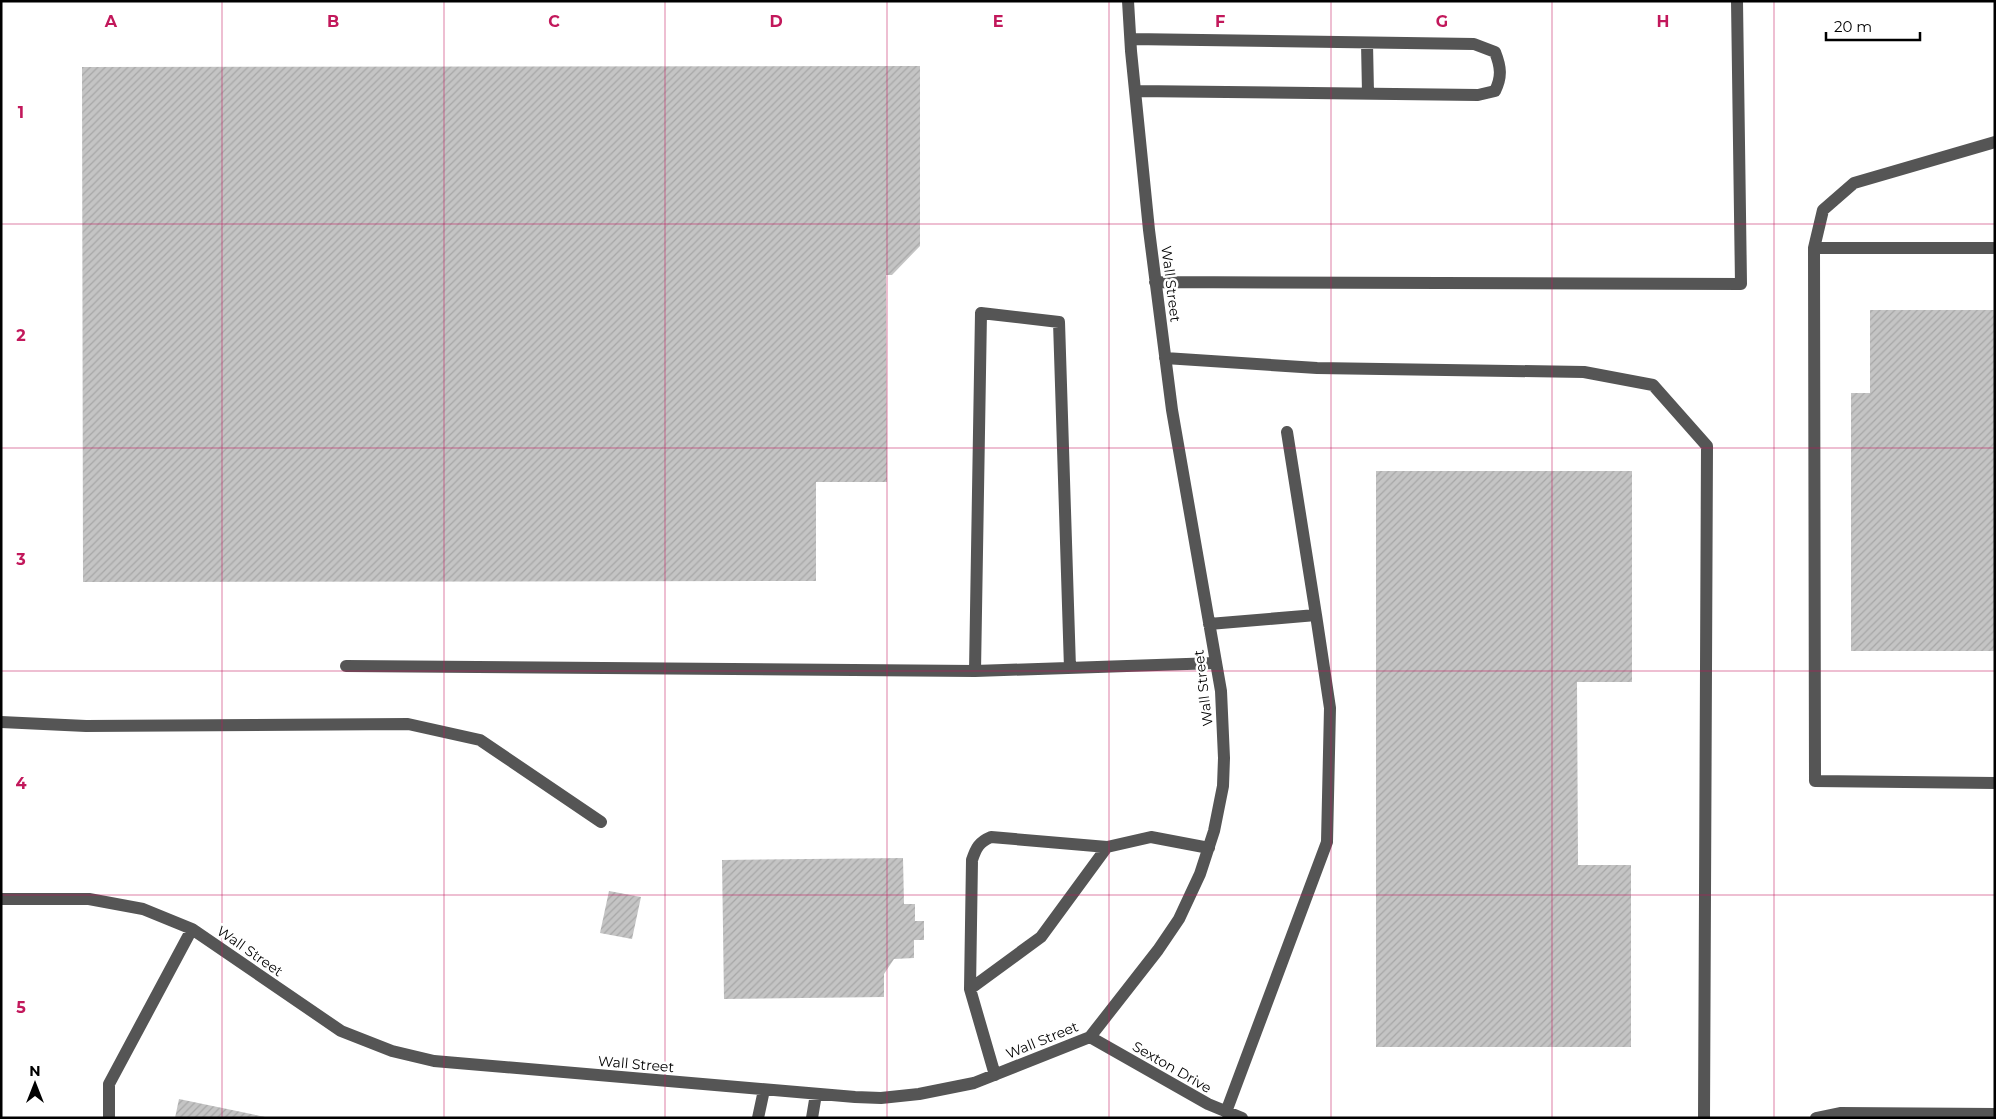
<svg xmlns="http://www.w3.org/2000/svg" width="1996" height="1119" viewBox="0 0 1996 1119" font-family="Montserrat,sans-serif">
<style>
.building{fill:url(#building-hatch)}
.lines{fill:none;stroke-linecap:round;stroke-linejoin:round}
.minor{stroke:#555;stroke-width:12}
.grid{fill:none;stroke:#c2185b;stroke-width:1;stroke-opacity:0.55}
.labels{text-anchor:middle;stroke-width:5;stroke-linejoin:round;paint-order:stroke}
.street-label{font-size:14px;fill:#000;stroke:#fff}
.grid-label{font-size:16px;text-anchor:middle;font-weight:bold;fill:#c2185b;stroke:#fff;stroke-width:5;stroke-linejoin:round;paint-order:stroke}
</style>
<defs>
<pattern id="building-hatch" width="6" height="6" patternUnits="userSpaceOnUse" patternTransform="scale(1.25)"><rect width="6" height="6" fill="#c4c4c4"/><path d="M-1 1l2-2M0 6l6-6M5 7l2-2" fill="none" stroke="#a7a7a7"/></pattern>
</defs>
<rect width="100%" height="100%" fill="#fff"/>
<!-- building -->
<path class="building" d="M 920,66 L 920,246 L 892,275 L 886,275 L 887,482 L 816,482 L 816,581 L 83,582 L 82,67 Z
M 1870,310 L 1995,310 L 1995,651 L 1851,651 L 1851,393 L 1870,393 Z
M 1376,471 L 1632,471 L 1632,682 L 1577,682 L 1578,865 L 1631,865 L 1631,1047 L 1376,1047 Z
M 903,858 L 904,904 L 915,904 L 915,921 L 924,921 L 924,940 L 914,940 L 914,958 L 894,959 L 884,974 L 884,997 L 724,999 L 722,860 Z
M 609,891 L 641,897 L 632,939 L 600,933 Z
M 179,1099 L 265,1117 L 265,1118 L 175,1118 Z"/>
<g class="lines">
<!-- minor -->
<path class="minor" d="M 1131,39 L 1474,44 L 1495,52 C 1501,67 1502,77 1495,91 L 1478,95 L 1135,91
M 1367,43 L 1368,93
M 1995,142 L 1854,183 L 1823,210 L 1814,248 L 1995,248
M 1814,248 L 1815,781 L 1995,783
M 1155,282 L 1741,284 L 1737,1
M 1165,358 L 1317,368 L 1584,372 L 1653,385 L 1707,446 L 1704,1118
M 1209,624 L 1316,615 L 1287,432
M 346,666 L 975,671
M 1070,668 L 1059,322 L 981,313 L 975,671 L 1216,663
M 1,722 L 86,726 L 408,724 L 480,740 L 601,822
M 1,899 L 89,899 L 143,909 L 192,929 L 341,1031 L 392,1051 L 434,1061 L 855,1097 L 881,1098 L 919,1094 L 974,1083 L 1090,1037 L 1158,950 L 1179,919 L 1200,874 L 1214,831 L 1223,786 L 1224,758 L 1221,691 L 1172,410 L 1149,230 L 1131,51 L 1128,1
M 970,989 L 972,860 C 976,848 979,842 991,837 L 1107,847
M 1090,1037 L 1208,1104 L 1242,1118
M 995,1075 L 970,989 L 1041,937 L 1107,847 L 1151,837 L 1209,848
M 1226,1112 L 1327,842 L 1330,708 L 1316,615
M 109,1118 L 109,1084 L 192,929
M 758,1118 L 764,1090
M 812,1118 L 816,1094
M 1816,1118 L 1840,1113 L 1995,1114"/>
</g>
<!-- grid -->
<path class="grid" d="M 222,1 L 222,1118M 444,1 L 444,1118M 665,1 L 665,1118M 887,1 L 887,1118M 1109,1 L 1109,1118M 1331,1 L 1331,1118M 1552,1 L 1552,1118M 1774,1 L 1774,1118M 1,224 L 1995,224M 1,448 L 1995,448M 1,671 L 1995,671M 1,895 L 1995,895"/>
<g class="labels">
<!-- street labels -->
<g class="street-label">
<text transform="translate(1171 284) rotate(83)" y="5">Wall Street</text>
<text transform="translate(1203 688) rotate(-97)" y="5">Wall Street</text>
<text transform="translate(250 951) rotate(35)" y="5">Wall Street</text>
<text transform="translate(1042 1040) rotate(-22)" y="5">Wall Street</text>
<text transform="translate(636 1064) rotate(5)" y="5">Wall Street</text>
<text transform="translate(1172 1067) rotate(30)" y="5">Sexton Drive</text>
</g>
</g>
<g class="grid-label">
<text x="111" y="27">A</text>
<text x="333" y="27">B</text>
<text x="554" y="27">C</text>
<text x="776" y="27">D</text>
<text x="998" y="27">E</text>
<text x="1220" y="27">F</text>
<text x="1442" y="27">G</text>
<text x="1663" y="27">H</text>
<text x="21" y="118">1</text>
<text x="21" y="341">2</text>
<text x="21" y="565">3</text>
<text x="21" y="789">4</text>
<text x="21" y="1013">5</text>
</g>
<!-- border -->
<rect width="1996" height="1119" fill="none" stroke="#000000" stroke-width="5"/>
<!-- north arrow -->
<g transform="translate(35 1084)" stroke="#ffffff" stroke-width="4" paint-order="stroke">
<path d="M0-4L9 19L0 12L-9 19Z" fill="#000000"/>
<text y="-8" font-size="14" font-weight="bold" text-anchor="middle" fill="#000000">N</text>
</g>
<!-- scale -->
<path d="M1826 32v8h94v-8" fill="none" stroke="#000000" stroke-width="2.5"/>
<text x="1834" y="32" font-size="15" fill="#000000" stroke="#ffffff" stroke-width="4" paint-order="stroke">20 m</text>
</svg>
